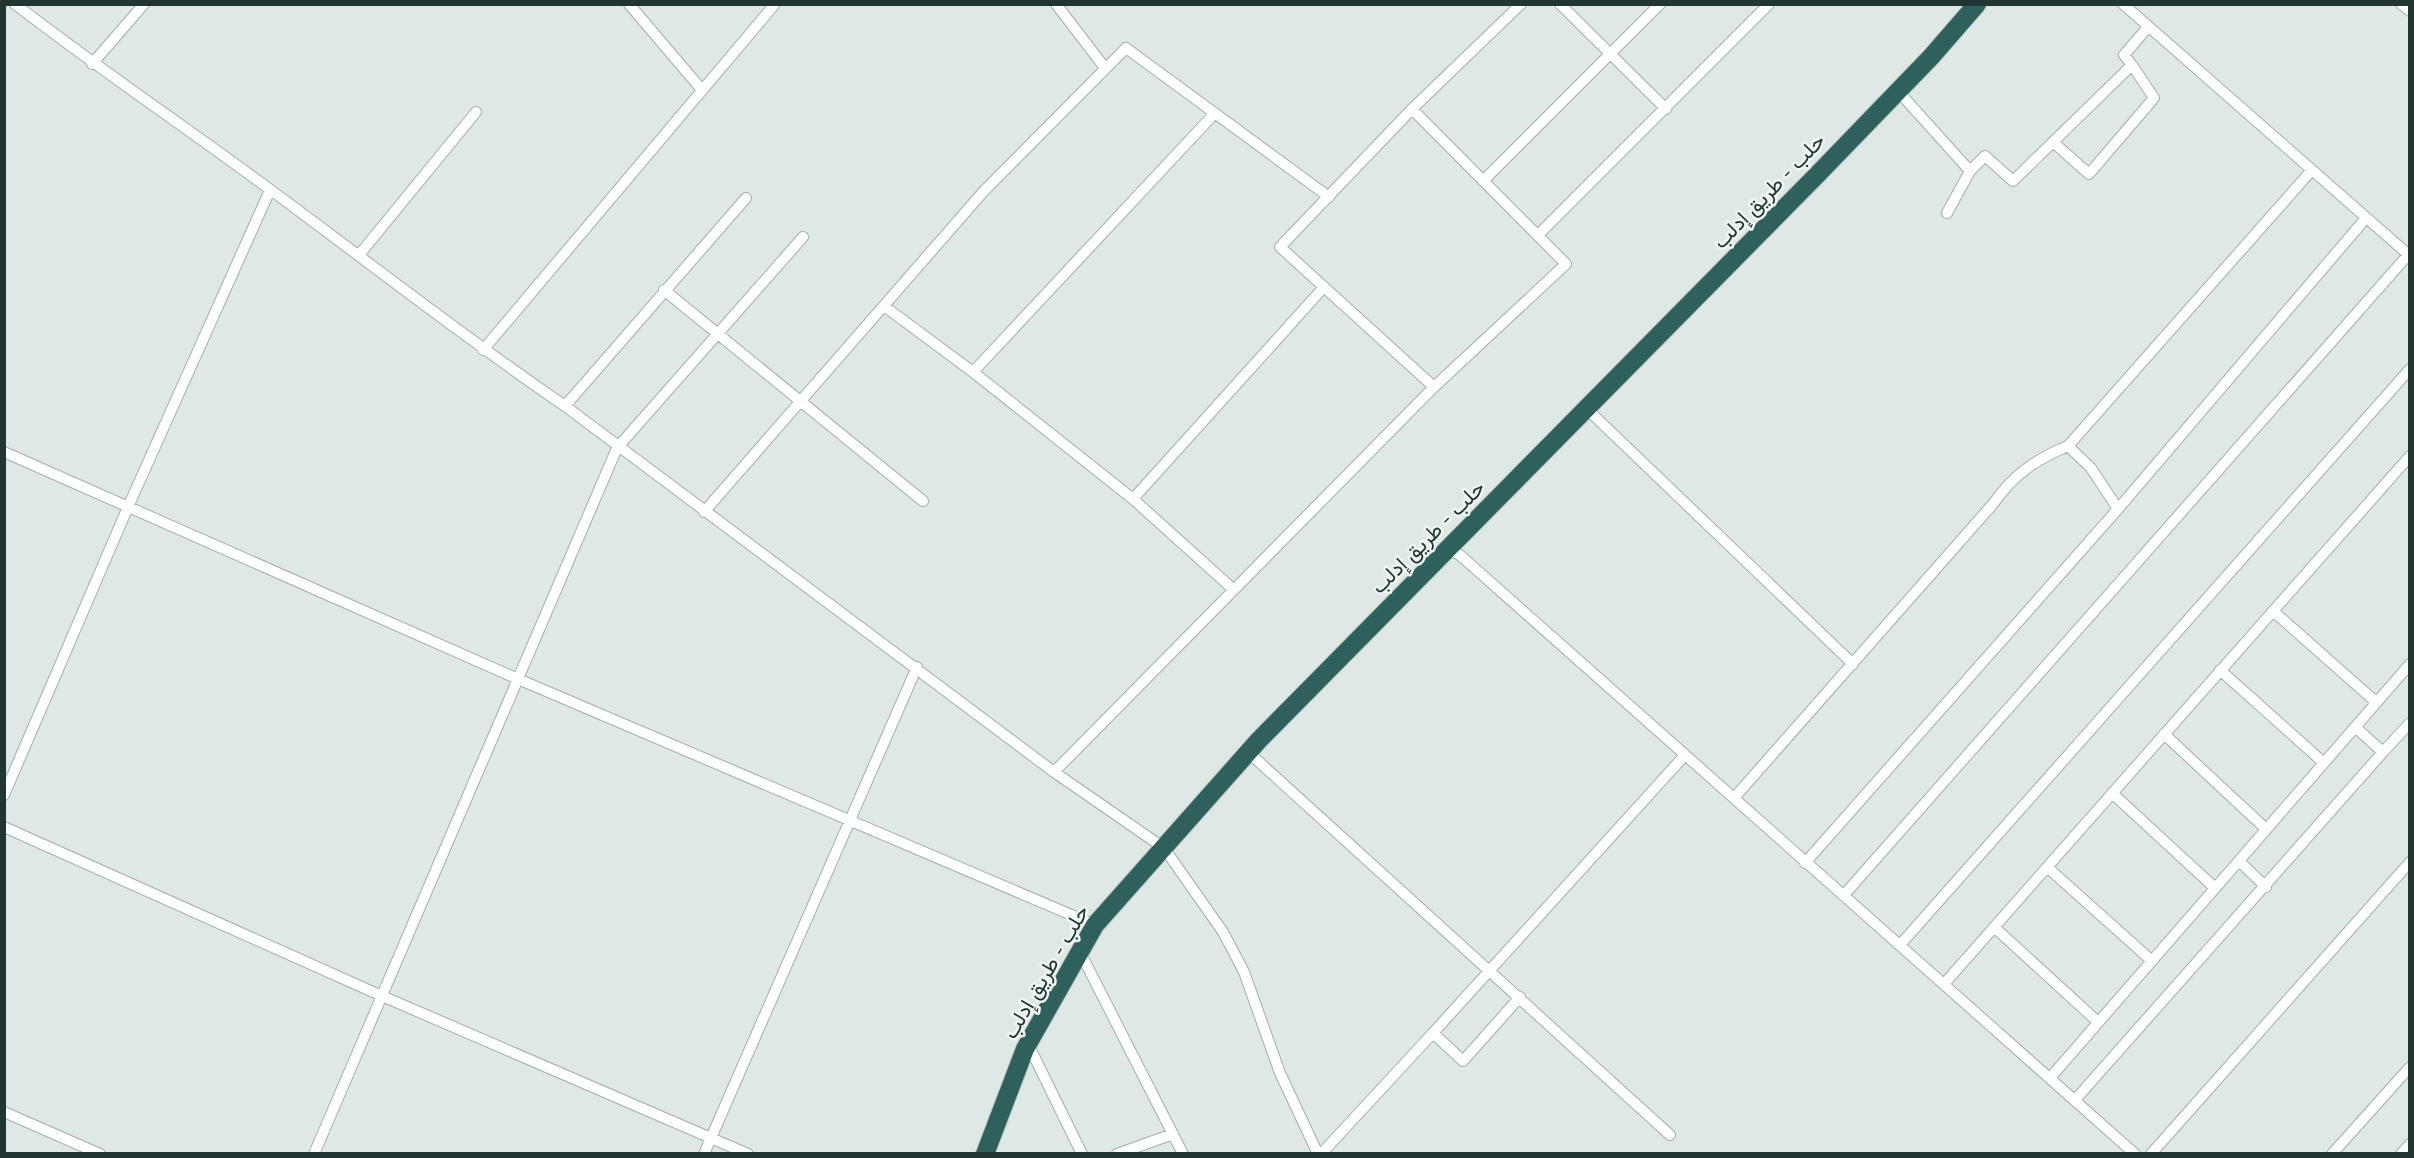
<svg xmlns="http://www.w3.org/2000/svg" width="2414" height="1158" viewBox="0 0 2414 1158" font-family="'Nunito Sans',Vazirmatn,sans-serif">
<style>
.lines{fill:none;stroke-linecap:round;stroke-linejoin:round}
.street-casing{stroke:#a2afac;stroke-width:12}
.highway-casing{stroke:#bcc3c2;stroke-width:20}
.street{stroke:#fff;stroke-width:10}
.highway{stroke:#2f605c;stroke-width:18}
.labels{text-anchor:middle;stroke-width:5;stroke-linejoin:round;paint-order:stroke}
.street-label{font-size:21px;fill:#213633;stroke:#eef5f3}
</style>
<rect width="100%" height="100%" fill="#dee8e5"/>
<g class="lines">
<!-- street casing -->
<g class="street-casing">
<path id="street" d="M 15,4 C 99,69 187,128 272,191 C 370,263 465,338 565,406 L 1054,772 L 1164,848 L 1223,932 L 1244,972 L 1280,1073 L 1318,1154
M 629,4 L 702,90
M 1056,4 L 1105,68
M 1560,4 L 1666,109
M 2123,4 L 2410,256
M 2401,4 L 2410,11
M 92,64 L 144,4
M 1898,91 L 1970,171
M 1215,113 L 973,372 L 1133,499 L 1234,590
M 2053,142 L 2089,174 L 2154,98 L 2132,65
M 1483,181 L 1660,4
M 1947,213 L 1970,171 L 1985,156 L 2013,181 L 2132,65 L 2124,55 L 2148,27
M 1538,235 L 1769,4
M 359,255 L 476,112
M 664,290 L 923,501
M 884,306 L 973,372
M 483,350 L 775,4
M 1434,387 L 1280,247 L 1412,109 L 1521,4
M 565,406 L 746,198
M 1587,409 L 1853,664
M 2068,446 L 2091,468 L 2118,509
M 4,452 L 518,679 L 1095,925
M 1133,499 L 1324,287
M 704,512 L 983,192 L 1126,48 L 1329,197
M 1449,549 L 1461,556 L 2135,1154
M 2273,611 L 2376,702
M 2220,670 L 2324,763
M 2355,727 L 2383,752 L 2410,723
M 2164,734 L 2266,829
M 1248,752 L 1670,1135
M 1054,772 L 1434,387 L 1566,264 L 1412,109
M 2112,793 L 2215,888
M 4,795 L 128,507 L 270,190
M 1734,798 L 1993,504 C 2013,475 2036,459 2068,446 L 2312,170
M 4,827 L 382,996 L 748,1154
M 2239,861 L 2266,887
M 1805,863 L 2118,509 L 2366,218
M 2047,867 L 2152,961
M 1844,895 L 2408,255
M 1994,927 L 2098,1022
M 1900,945 L 2410,369
M 1080,952 L 1183,1154
M 1944,984 L 2410,456
M 1433,1033 L 1685,755
M 1028,1044 L 1082,1154
M 2050,1078 L 2410,664
M 2075,1100 L 2383,752
M 4,1112 L 100,1154
M 314,1154 L 617,448 L 803,237
M 704,1154 L 917,667
M 1117,1154 L 1173,1134
M 1321,1154 L 1433,1033 L 1463,1061 L 1520,997
M 2151,1154 L 2410,862
M 2332,1154 L 2410,1067
M 2401,1154 L 2410,1144"/>
</g>
<!-- highway casing -->
<g class="highway-casing">
<path id="highway" d="M 985,1154 L 1025,1049 L 1095,925 L 1259,740 L 1816,176 L 1931,57 L 1977,4"/>
</g>
<!-- street -->
<use href="#street" class="street"/>
<!-- highway -->
<use href="#highway" class="highway"/>
</g>
<g class="labels">
<!-- street labels -->
<g class="street-label">
<text transform="translate(1769 191) rotate(-46)" y="7">حلب - طريق إدلب</text>
<text transform="translate(1428 537) rotate(-45)" y="7">حلب - طريق إدلب</text>
<text transform="translate(1046 972) rotate(-60)" y="7">حلب - طريق إدلب</text>
</g>
</g>
<!-- border -->
<rect width="2414" height="1158" fill="none" stroke="#213633" stroke-width="12"/>
</svg>
